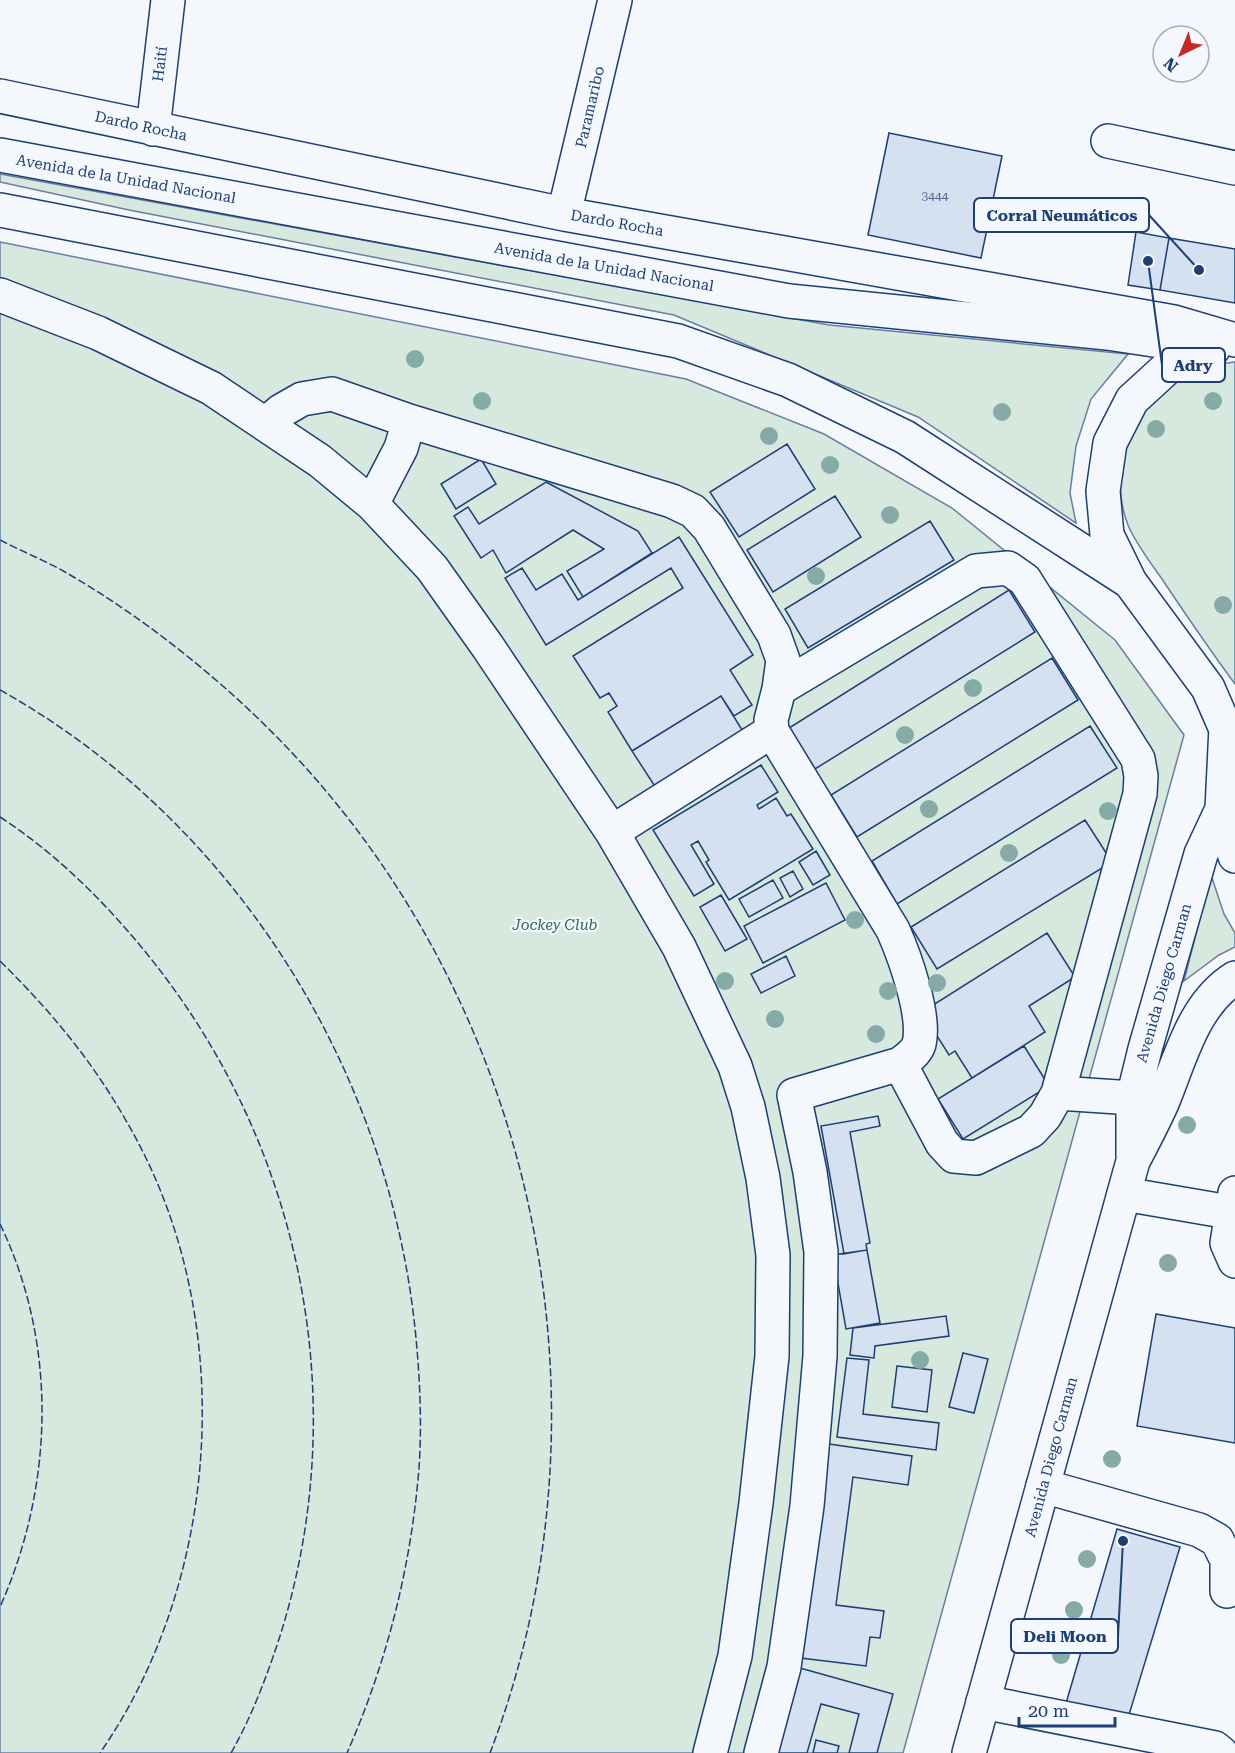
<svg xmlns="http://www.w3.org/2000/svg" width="1235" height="1753" viewBox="0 0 1235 1753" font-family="'Roboto Serif',serif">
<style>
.green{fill:#d7e8df;stroke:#687fa3;stroke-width:1.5}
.building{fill:#d5e0f0;stroke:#1d3f73;stroke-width:1.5}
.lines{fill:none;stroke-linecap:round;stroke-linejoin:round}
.minor-casing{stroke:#1d3f73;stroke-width:36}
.major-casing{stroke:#1d3f73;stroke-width:36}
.minor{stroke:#f4f7fb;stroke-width:33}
.major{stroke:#f4f7fb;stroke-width:33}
.fence{stroke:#1d3f73;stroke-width:1.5;stroke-dasharray:8 3;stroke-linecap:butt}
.tree{fill:#86aba6}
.labels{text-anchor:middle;stroke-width:4.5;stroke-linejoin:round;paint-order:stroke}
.number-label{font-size:12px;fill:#4b6792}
.street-label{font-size:15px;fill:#1d3f73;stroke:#f4f7fb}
.park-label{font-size:15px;font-style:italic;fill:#2c6c60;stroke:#f4f7fb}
.leader{fill:none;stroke:#1d3f73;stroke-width:2}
.callout-dot{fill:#1d3f73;stroke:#f4f7fb;stroke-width:2}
.callout{fill:#f4f7fb;stroke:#1d3f73;stroke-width:2}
.callout-label{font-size:16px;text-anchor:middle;font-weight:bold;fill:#1d3f73}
</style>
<rect width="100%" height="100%" fill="#f4f7fb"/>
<!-- green -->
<path class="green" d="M 0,174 L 829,325 L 1128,354 L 1091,399 L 1076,446 L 1070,493 L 1076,523 L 918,417 L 674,315 L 129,210 L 0,182 Z
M 0,242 L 686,379 L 824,434 L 952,508 L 1115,640 L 1184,735 L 903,1753 L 0,1753 Z
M 1235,362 L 1235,684 C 1210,650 1186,615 1162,579 C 1150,562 1136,544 1128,525 C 1113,487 1120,435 1148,405 C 1177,375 1194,367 1235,362 Z
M 1211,875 L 1224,914 L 1235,933 L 1235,947 L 1219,955 L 1184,981 Z"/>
<!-- building -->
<path class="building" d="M 889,133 L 1002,156 L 981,258 L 868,235 Z
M 1136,232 L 1169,238 L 1160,290 L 1128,285 Z
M 1169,238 L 1235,249 L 1235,303 L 1160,290 Z
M 787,444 L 815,489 L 739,537 L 710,492 Z
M 481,459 L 496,484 L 456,509 L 441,484 Z
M 546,482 L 638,531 L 652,553 L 583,597 L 567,571 L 604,549 L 573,530 L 506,573 L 493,550 L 481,558 L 454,516 L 468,507 L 479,524 Z
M 835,496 L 861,537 L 773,592 L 747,550 Z
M 930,521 L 954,560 L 808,648 L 785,609 Z
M 679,537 L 753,655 L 730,670 L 752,705 L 734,716 L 721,696 L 632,751 L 608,712 L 617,706 L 609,693 L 600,698 L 573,656 L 683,588 L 671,568 L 546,645 L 505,578 L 522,568 L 536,590 L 562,574 L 578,600 Z
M 1009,590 L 1035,632 L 815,769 L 789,728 Z
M 1052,658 L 1078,700 L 857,837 L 831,795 Z
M 721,696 L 744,733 L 656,788 L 632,751 Z
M 1090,726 L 1117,768 L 897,904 L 872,861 Z
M 761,765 L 778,792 L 757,805 L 759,809 L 776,798 L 787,816 L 791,814 L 813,849 L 729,900 L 706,862 L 709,860 L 698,841 L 691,845 L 714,884 L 694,896 L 653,830 Z
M 1085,820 L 1112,862 L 937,969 L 911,927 Z
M 816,851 L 830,875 L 813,885 L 799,862 Z
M 793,871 L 803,889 L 790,897 L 780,878 Z
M 773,880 L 783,898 L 749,917 L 739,899 Z
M 826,883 L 845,920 L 763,963 L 744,926 Z
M 721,895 L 747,939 L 725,951 L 700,907 Z
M 1047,933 L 1075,977 L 1029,1006 L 1045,1032 L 972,1078 L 955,1051 L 949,1055 L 922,1012 Z
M 786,956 L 795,976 L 761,993 L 751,974 Z
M 1024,1046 L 1049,1086 L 963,1139 L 938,1099 Z
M 878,1116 L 880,1126 L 850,1132 L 870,1243 L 866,1244 L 867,1250 L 844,1254 L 821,1126 Z
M 867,1250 L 880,1323 L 846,1329 L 833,1255 Z
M 1156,1314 L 1235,1328 L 1235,1443 L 1137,1426 Z
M 946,1316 L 949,1336 L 875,1346 L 874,1358 L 850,1355 L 853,1328 Z
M 963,1353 L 988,1359 L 974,1413 L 949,1407 Z
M 847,1358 L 869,1360 L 863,1414 L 939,1423 L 936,1450 L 837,1437 Z
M 897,1366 L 932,1370 L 927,1412 L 892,1407 Z
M 829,1444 L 912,1456 L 908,1485 L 853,1477 L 836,1605 L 884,1611 L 880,1638 L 870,1637 L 866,1666 L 801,1658 Z
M 1117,1529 L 1180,1547 L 1125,1728 L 1062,1717 Z
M 800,1668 L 893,1694 L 877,1753 L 849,1753 L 859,1714 L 821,1704 L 807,1753 L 778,1753 Z
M 816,1740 L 839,1746 L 837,1753 L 813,1753 Z"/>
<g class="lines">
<!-- minor casing -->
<g class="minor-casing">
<path id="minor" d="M 0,96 L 564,214 L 1174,322 L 1235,340
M 153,129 L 168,0
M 1108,141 L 1235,168
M 564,214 L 615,0
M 0,295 L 98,333 L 211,388 L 320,461 L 372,504 L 432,568 L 488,647 L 612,832 L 679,947 L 735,1066 L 748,1107 L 763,1178 L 773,1255 L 772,1356 L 756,1503 L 735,1656 L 710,1753
M 267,423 L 281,411 L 302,399 L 332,394 L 409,421 L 672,501 L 693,511 L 709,528 L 774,635 L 783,660 L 779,689 L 771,720 L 772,731 L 893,930 C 905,957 926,1016 919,1044 C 916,1053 907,1059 900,1064 L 794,1095 L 810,1172 L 821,1252 L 820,1356 L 807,1506 L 784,1667 L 761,1753
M 372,504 L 401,448 L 409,421
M 779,689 L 976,571 L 1008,568 L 1025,580 L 1138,759 L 1141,776 L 1140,794 L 1058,1093 L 1045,1116 L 1031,1131 L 976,1158 L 954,1156 L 942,1143 L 900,1064
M 612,832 L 772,731
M 1058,1093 L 1133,1098
M 1235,1193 L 1227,1243 L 1235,1261
M 1124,1194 L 1235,1213
M 1043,1486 L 1199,1530 L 1217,1540 L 1227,1560 L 1227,1591
M 983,1702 L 1215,1748 L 1221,1753"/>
</g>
<!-- major casing -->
<g class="major-casing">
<path id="major" d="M 0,155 L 789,301 L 1107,333 L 1213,349
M 0,210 L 678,341 L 788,380 L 905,437 L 1130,582
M 1212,349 L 1168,367 L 1132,400 L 1110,443 L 1103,491 L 1107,535 L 1130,582 L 1208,688 L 1235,750
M 1226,727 L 1222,809 L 1235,856
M 1133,1156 L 1133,1098 L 1145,1049 L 1201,854 L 1222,809
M 969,1753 L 1133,1161 C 1143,1142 1153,1123 1162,1103 C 1180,1060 1193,1004 1235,978"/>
</g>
<!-- minor -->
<use href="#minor" class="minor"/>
<!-- major -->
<use href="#major" class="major"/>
<!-- fence -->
<path class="fence" d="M 0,540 C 21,551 44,560 65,572 C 147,619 231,687 295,756 C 541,1020 619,1416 490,1753
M 0,690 C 235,821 391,1072 416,1338 C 420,1381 422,1425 419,1468 C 411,1567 387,1662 347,1753
M 0,817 C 54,852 102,899 143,949 C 301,1140 355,1399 280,1636 C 267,1676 252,1716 231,1753
M 0,961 C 60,1020 105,1077 143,1152 C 236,1337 218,1583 100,1753
M 0,1224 C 58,1344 54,1486 0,1607"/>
</g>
<!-- trees -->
<g class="tree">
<circle cx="415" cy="359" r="9"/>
<circle cx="482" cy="401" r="9"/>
<circle cx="1213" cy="401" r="9"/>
<circle cx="1002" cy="412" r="9"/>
<circle cx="1156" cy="429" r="9"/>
<circle cx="769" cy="436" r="9"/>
<circle cx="830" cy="465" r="9"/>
<circle cx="890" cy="515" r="9"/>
<circle cx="816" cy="576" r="9"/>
<circle cx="1223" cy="605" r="9"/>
<circle cx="973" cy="688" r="9"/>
<circle cx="905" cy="735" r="9"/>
<circle cx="929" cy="809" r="9"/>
<circle cx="1108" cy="811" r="9"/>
<circle cx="1009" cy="853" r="9"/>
<circle cx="855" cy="920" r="9"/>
<circle cx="725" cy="981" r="9"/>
<circle cx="937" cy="983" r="9"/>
<circle cx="888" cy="991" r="9"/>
<circle cx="775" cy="1019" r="9"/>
<circle cx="876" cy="1034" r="9"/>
<circle cx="1187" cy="1125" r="9"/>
<circle cx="1168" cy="1263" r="9"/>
<circle cx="920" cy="1360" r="9"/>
<circle cx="1112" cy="1459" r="9"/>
<circle cx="1087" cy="1559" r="9"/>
<circle cx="1074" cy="1610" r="9"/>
<circle cx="1061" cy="1655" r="9"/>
</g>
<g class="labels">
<!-- number labels -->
<g class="number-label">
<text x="935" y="200">3444</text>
</g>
<!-- street labels -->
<g class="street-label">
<text transform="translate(160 64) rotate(-83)" y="5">Haití</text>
<text transform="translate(590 107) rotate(-77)" y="5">Paramaribo</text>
<text transform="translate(141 126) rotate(12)" y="5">Dardo Rocha</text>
<text transform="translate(126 179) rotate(10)" y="5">Avenida de la Unidad Nacional</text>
<text transform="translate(617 223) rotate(10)" y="5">Dardo Rocha</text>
<text transform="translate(604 267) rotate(10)" y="5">Avenida de la Unidad Nacional</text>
<text transform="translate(1164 983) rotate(-74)" y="5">Avenida Diego Carman</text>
<text transform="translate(1051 1457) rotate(-75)" y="5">Avenida Diego Carman</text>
</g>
<!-- park labels -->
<g class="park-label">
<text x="555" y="930">Jockey Club</text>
</g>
</g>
<!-- callouts -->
<path class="leader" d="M1199 270L1149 215M1148 261L1162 365M1123 1541L1118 1636"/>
<g class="callout-dot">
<circle cx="1199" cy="270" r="6"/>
<circle cx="1148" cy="261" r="6"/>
<circle cx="1123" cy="1541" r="6"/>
</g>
<g class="callout">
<rect x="974" y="198" width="175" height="34" rx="6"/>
<rect x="1162" y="348" width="63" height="34" rx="6"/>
<rect x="1011" y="1619" width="107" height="34" rx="6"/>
</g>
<g class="callout-label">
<text x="1062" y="221">Corral Neumáticos</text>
<text x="1193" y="371">Adry</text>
<text x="1065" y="1642">Deli Moon</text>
</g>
<!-- north arrow -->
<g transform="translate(1181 54) rotate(223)"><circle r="28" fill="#f4f7fb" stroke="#9eadc5" stroke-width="1.5"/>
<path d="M0-4.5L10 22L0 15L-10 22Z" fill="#c62828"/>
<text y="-9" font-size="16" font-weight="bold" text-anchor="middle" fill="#1d3f73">N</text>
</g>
<!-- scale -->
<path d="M1019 1717v9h96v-9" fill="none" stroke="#1d3f73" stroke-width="3"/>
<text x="1028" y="1717" font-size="18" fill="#1d3f73" stroke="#f4f7fb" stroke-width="4.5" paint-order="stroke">20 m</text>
</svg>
